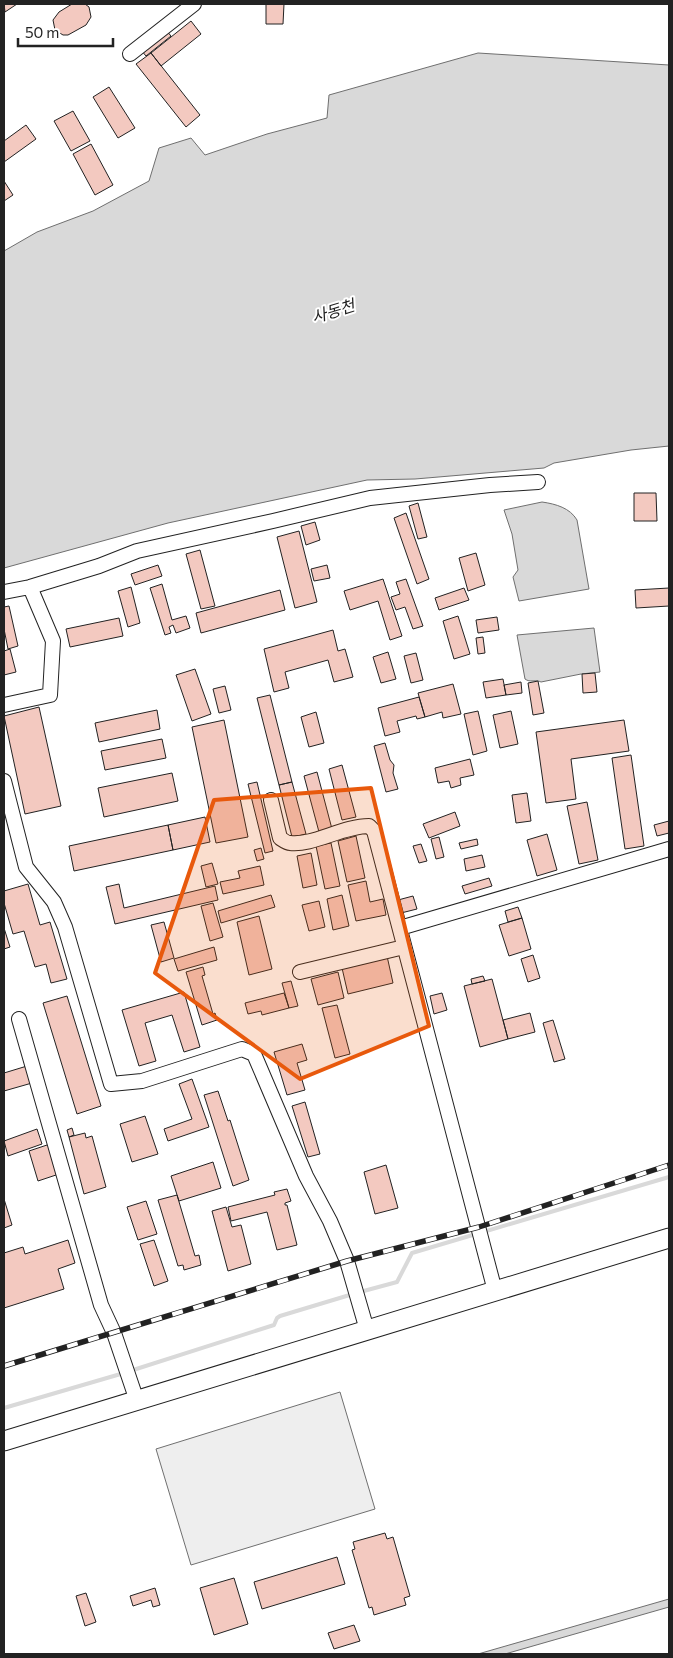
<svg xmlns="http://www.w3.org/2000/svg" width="673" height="1658" viewBox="0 0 673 1658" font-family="Commissioner,'Noto Sans KR',sans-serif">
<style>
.green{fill:#eee;stroke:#6f6f6f}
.water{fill:#d9d9d9;stroke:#6f6f6f}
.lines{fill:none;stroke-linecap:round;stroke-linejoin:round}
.stream{stroke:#d9d9d9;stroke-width:4}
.building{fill:#f3c9c0;stroke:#222}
.minor-casing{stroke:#222;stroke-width:16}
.major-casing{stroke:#222;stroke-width:21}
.minor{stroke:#fff;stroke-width:14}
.major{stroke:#fff;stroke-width:19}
.rail-casing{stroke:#222;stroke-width:5.5}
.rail{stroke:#fff;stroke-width:4;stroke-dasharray:11;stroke-linecap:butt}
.marked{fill:#e8590c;fill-opacity:0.2;stroke:#e8590c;stroke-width:4;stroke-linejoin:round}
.labels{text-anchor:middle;stroke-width:4;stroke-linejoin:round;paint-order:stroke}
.water-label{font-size:16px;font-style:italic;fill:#222;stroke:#fff}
</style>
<rect width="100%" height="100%" fill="#fff"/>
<!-- green -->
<path class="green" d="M 340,1392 L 375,1509 L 191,1565 L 156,1449 Z"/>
<!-- water -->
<path class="water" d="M 478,53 L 669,65 L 669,446 L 631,450 L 554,463 L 544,468 L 415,479 L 367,480 L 168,523 L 4,568 L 4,251 L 37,232 L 93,211 L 149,181 L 159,148 L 191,138 L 205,155 L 267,134 L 327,118 L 329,95 Z
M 542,502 C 556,504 570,508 577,520 L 589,589 L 519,601 L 513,577 L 518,570 L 512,534 L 504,510 Z
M 594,628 L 600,672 L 581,674 L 541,682 C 536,679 530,683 525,679 L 517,635 Z
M 669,1599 L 669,1607 L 505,1654 L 478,1654 Z"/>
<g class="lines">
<!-- stream -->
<path class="stream" d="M 483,1232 L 669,1177
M 360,1292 L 397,1282 L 412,1253 L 476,1234
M 130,1371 L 274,1325 L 277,1318 L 280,1316 L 353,1294
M 4,1408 L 124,1373"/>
</g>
<!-- building -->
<path class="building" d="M 4,4 L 17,4 L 5,12 Z
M 72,4 L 85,4 L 89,7 L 91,17 L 86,25 L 68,35 L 63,35 L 55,30 L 53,20 L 59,12 Z
M 266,4 L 284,4 L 283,24 L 266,24 Z
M 191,21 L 201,34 L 161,66 L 151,53 Z
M 166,30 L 171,36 L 146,56 L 141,50 Z
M 151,53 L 200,115 L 186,127 L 136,64 Z
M 109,87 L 135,128 L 118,138 L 93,97 Z
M 73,111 L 90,141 L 71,151 L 54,121 Z
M 26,125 L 36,139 L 4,162 L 4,141 Z
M 91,144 L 113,185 L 95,195 L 73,154 Z
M 4,181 L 13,195 L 4,201 Z
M 634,493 L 656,493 L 657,521 L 634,521 Z
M 418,503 L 427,537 L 418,539 L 409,506 Z
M 406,513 L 429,579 L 417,584 L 394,518 Z
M 315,522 L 320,540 L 306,545 L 301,526 Z
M 299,531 L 317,602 L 295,608 L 277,537 Z
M 200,550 L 215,606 L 201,609 L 186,554 Z
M 476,553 L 485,585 L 468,591 L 459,558 Z
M 158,565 L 162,576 L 135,585 L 131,574 Z
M 327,565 L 330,578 L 314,581 L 311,569 Z
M 383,579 L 402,636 L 390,640 L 378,601 L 350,610 L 344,591 Z
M 406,579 L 423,626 L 413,629 L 405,607 L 396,610 L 391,597 L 400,594 L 396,582 Z
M 162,584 L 172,620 L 186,616 L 190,628 L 176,633 L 173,625 L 169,627 L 171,633 L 165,635 L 150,588 Z
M 131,587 L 140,623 L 128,627 L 118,591 Z
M 464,588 L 469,600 L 439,610 L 435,598 Z
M 669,588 L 669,606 L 636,608 L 635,590 Z
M 280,590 L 285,610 L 201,633 L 196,613 Z
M 9,606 L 18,646 L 8,649 L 4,629 L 4,607 Z
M 458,616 L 470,654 L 454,659 L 443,621 Z
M 497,617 L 499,630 L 478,633 L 476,620 Z
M 119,618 L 123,636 L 70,647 L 66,629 Z
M 333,630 L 338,651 L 345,649 L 353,677 L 334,682 L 328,660 L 285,672 L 289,688 L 274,692 L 264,649 Z
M 483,637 L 485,653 L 478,654 L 476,638 Z
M 10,649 L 16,672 L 4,675 L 4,651 Z
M 388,652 L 396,679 L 381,683 L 373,657 Z
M 416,653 L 423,680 L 411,683 L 404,656 Z
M 195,669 L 211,714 L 192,721 L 176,675 Z
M 595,673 L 597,692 L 583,693 L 582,674 Z
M 503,679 L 506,695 L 486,698 L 483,682 Z
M 538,681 L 544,713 L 533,715 L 528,683 Z
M 521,682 L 522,693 L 506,695 L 504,685 Z
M 453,684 L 461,714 L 443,718 L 442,712 L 425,717 L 418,693 Z
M 225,686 L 231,710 L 219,713 L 213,689 Z
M 270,695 L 292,782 L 279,785 L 257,698 Z
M 419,697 L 425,717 L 417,719 L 416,716 L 397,721 L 400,732 L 385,736 L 378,708 Z
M 39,707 L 61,806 L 25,814 L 4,716 Z
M 157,710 L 160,729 L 99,742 L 95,723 Z
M 478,711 L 487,751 L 473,755 L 464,714 Z
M 511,711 L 518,744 L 500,748 L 493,715 Z
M 316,712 L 324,743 L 309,747 L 301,717 Z
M 224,720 L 248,837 L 216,843 L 192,727 Z
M 624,720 L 629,751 L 571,759 L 576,799 L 546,803 L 536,732 Z
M 162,739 L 166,758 L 105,770 L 101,751 Z
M 385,743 L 390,760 L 394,765 L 393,773 L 398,789 L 386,792 L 374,746 Z
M 631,755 L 644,846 L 625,849 L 612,758 Z
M 470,759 L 474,775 L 460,778 L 461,785 L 451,788 L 449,781 L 438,783 L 435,768 Z
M 342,765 L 356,817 L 342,820 L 329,769 Z
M 317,772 L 332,829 L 319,832 L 304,776 Z
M 172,773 L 178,801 L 104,817 L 98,788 Z
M 257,782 L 273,851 L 265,853 L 248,784 Z
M 292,782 L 306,834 L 292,837 L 279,785 Z
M 527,793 L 531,821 L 516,823 L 512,795 Z
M 587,802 L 598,860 L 579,864 L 567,806 Z
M 455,812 L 460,826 L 429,838 L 423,824 Z
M 205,817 L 210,842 L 173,850 L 168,825 Z
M 669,821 L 669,833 L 657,836 L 654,825 Z
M 168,825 L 173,850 L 74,871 L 69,846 Z
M 547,834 L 557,870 L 537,876 L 527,840 Z
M 356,836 L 365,878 L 347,882 L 338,841 Z
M 439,837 L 444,857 L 436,859 L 431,839 Z
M 477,839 L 478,845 L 461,849 L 459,843 Z
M 331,843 L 340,886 L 325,889 L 316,846 Z
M 421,844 L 427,861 L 419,863 L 413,846 Z
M 261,848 L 264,859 L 257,861 L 254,850 Z
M 311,853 L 317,885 L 303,888 L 297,856 Z
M 482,855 L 485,867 L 466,871 L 464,859 Z
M 212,863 L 218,884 L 206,887 L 201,866 Z
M 260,866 L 264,885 L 223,894 L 220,882 L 240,878 L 238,871 Z
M 489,878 L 492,886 L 465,894 L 462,886 Z
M 366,881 L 370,902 L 383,899 L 386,915 L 356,921 L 348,885 Z
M 28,884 L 40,925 L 50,922 L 67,979 L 51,983 L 46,964 L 35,967 L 24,931 L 13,934 L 4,903 L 4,891 Z
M 119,884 L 124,908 L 215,886 L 218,900 L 115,924 L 106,887 Z
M 271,895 L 275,907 L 221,923 L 218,911 Z
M 342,895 L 349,926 L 333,930 L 327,899 Z
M 413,896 L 417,909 L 401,913 L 398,900 Z
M 319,901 L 325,927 L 309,931 L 302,905 Z
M 213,903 L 223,937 L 210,941 L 201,906 Z
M 518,907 L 522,918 L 508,922 L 505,911 Z
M 259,916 L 272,969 L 249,975 L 237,922 Z
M 522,918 L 531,949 L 509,956 L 499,925 Z
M 164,922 L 174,958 L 161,962 L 151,925 Z
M 4,928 L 10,947 L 4,949 Z
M 214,947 L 217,960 L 178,971 L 174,959 Z
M 533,955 L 540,978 L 528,982 L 521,959 Z
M 387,956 L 393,983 L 348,994 L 342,968 Z
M 203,967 L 205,975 L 202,976 L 213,1014 L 215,1013 L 217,1020 L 202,1025 L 186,972 Z
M 338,972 L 344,998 L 318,1005 L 311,979 Z
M 483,976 L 485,981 L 472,984 L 471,979 Z
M 492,979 L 508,1039 L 480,1047 L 464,986 Z
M 291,981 L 298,1006 L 289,1008 L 282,983 Z
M 184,992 L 200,1047 L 184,1052 L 172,1015 L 145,1023 L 156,1061 L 139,1066 L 122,1010 Z
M 284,993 L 289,1008 L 262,1015 L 261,1011 L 248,1014 L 245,1003 Z
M 442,993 L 447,1010 L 434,1014 L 430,996 Z
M 67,996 L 101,1106 L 77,1114 L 43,1003 Z
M 337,1005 L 350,1054 L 335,1058 L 322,1008 Z
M 530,1013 L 535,1032 L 508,1039 L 503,1020 Z
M 553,1020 L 565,1059 L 554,1062 L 543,1023 Z
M 302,1044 L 307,1060 L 297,1063 L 305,1090 L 287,1095 L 274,1052 Z
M 27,1066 L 32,1083 L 4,1091 L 4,1073 Z
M 192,1079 L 209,1127 L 168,1141 L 164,1129 L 192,1119 L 179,1084 Z
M 218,1091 L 228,1121 L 230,1120 L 249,1180 L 233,1186 L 204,1095 Z
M 305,1102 L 320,1154 L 308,1157 L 292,1106 Z
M 145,1116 L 158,1154 L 132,1162 L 120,1124 Z
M 72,1128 L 74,1135 L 69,1137 L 67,1130 Z
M 37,1129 L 42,1144 L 8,1156 L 4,1141 Z
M 85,1133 L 86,1138 L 92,1136 L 106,1187 L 84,1194 L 69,1137 Z
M 50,1144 L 59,1174 L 38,1181 L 29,1151 Z
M 213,1162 L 221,1188 L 179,1201 L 171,1176 Z
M 386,1165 L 398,1208 L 375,1214 L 364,1172 Z
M 287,1189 L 291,1201 L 285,1203 L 285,1205 L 287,1205 L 297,1245 L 277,1250 L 267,1212 L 231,1221 L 228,1207 L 275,1195 L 274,1192 Z
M 177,1195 L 195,1256 L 199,1255 L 201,1265 L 184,1270 L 183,1265 L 178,1266 L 158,1200 Z
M 4,1199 L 12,1225 L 4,1228 Z
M 146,1201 L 157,1234 L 138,1240 L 127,1207 Z
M 226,1207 L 232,1227 L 241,1225 L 251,1264 L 228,1271 L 212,1211 Z
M 68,1240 L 75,1263 L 58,1269 L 64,1289 L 4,1308 L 4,1253 L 23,1247 L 25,1254 Z
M 154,1240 L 168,1281 L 154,1286 L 140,1244 Z
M 385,1533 L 387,1539 L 393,1537 L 410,1596 L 404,1598 L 406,1605 L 374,1615 L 372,1607 L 369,1608 L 352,1550 L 355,1549 L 353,1542 Z
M 337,1557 L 345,1584 L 262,1609 L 254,1582 Z
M 234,1578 L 248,1624 L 214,1635 L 200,1588 Z
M 155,1588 L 160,1605 L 153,1607 L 151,1600 L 133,1606 L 130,1596 Z
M 86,1593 L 96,1622 L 85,1626 L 76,1596 Z
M 354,1625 L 360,1641 L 334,1649 L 328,1633 Z"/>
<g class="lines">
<!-- minor casing -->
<g class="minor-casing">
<path id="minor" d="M 130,54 L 194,4
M 4,592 L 30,587 L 99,566 L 137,551 L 273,521 L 370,498 L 490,485 L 538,482
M 4,705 L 50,695 L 53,641 L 30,587
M 4,781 L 26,867 L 54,902 L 65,927 L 111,1084 L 142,1081 L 242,1049 L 254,1054 L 306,1176 L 330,1221 L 347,1261 L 367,1330
M 271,800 L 280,838 C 283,840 287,843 290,843 C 312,846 343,826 369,826 L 374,831 L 495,1291
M 400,928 L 669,849
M 300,972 L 404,947
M 19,1019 L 101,1305 L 114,1333 L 137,1401"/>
</g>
<!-- major casing -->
<g class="major-casing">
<path id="major" d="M 4,1441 L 669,1238"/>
</g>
<!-- minor -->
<use href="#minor" class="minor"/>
<!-- major -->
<use href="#major" class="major"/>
<!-- rail casing -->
<g class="rail-casing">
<path id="rail" d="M 4,1366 L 347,1261 L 479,1227 L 669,1165"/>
</g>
<!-- rail -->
<use href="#rail" class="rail"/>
</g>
<!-- marked area -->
<path class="marked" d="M 371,788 L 429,1026 L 300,1079 L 155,973 L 214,800 Z"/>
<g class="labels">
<!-- water labels -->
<g class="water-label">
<text transform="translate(333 311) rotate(-17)" y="6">사동천</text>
</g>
</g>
<!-- border -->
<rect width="673" height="1658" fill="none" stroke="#222222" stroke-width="10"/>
<!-- scale -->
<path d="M18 38v8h95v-8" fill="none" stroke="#222222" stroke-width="2.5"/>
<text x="25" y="38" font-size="15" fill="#222222" stroke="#ffffff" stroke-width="4" paint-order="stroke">50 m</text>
</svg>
